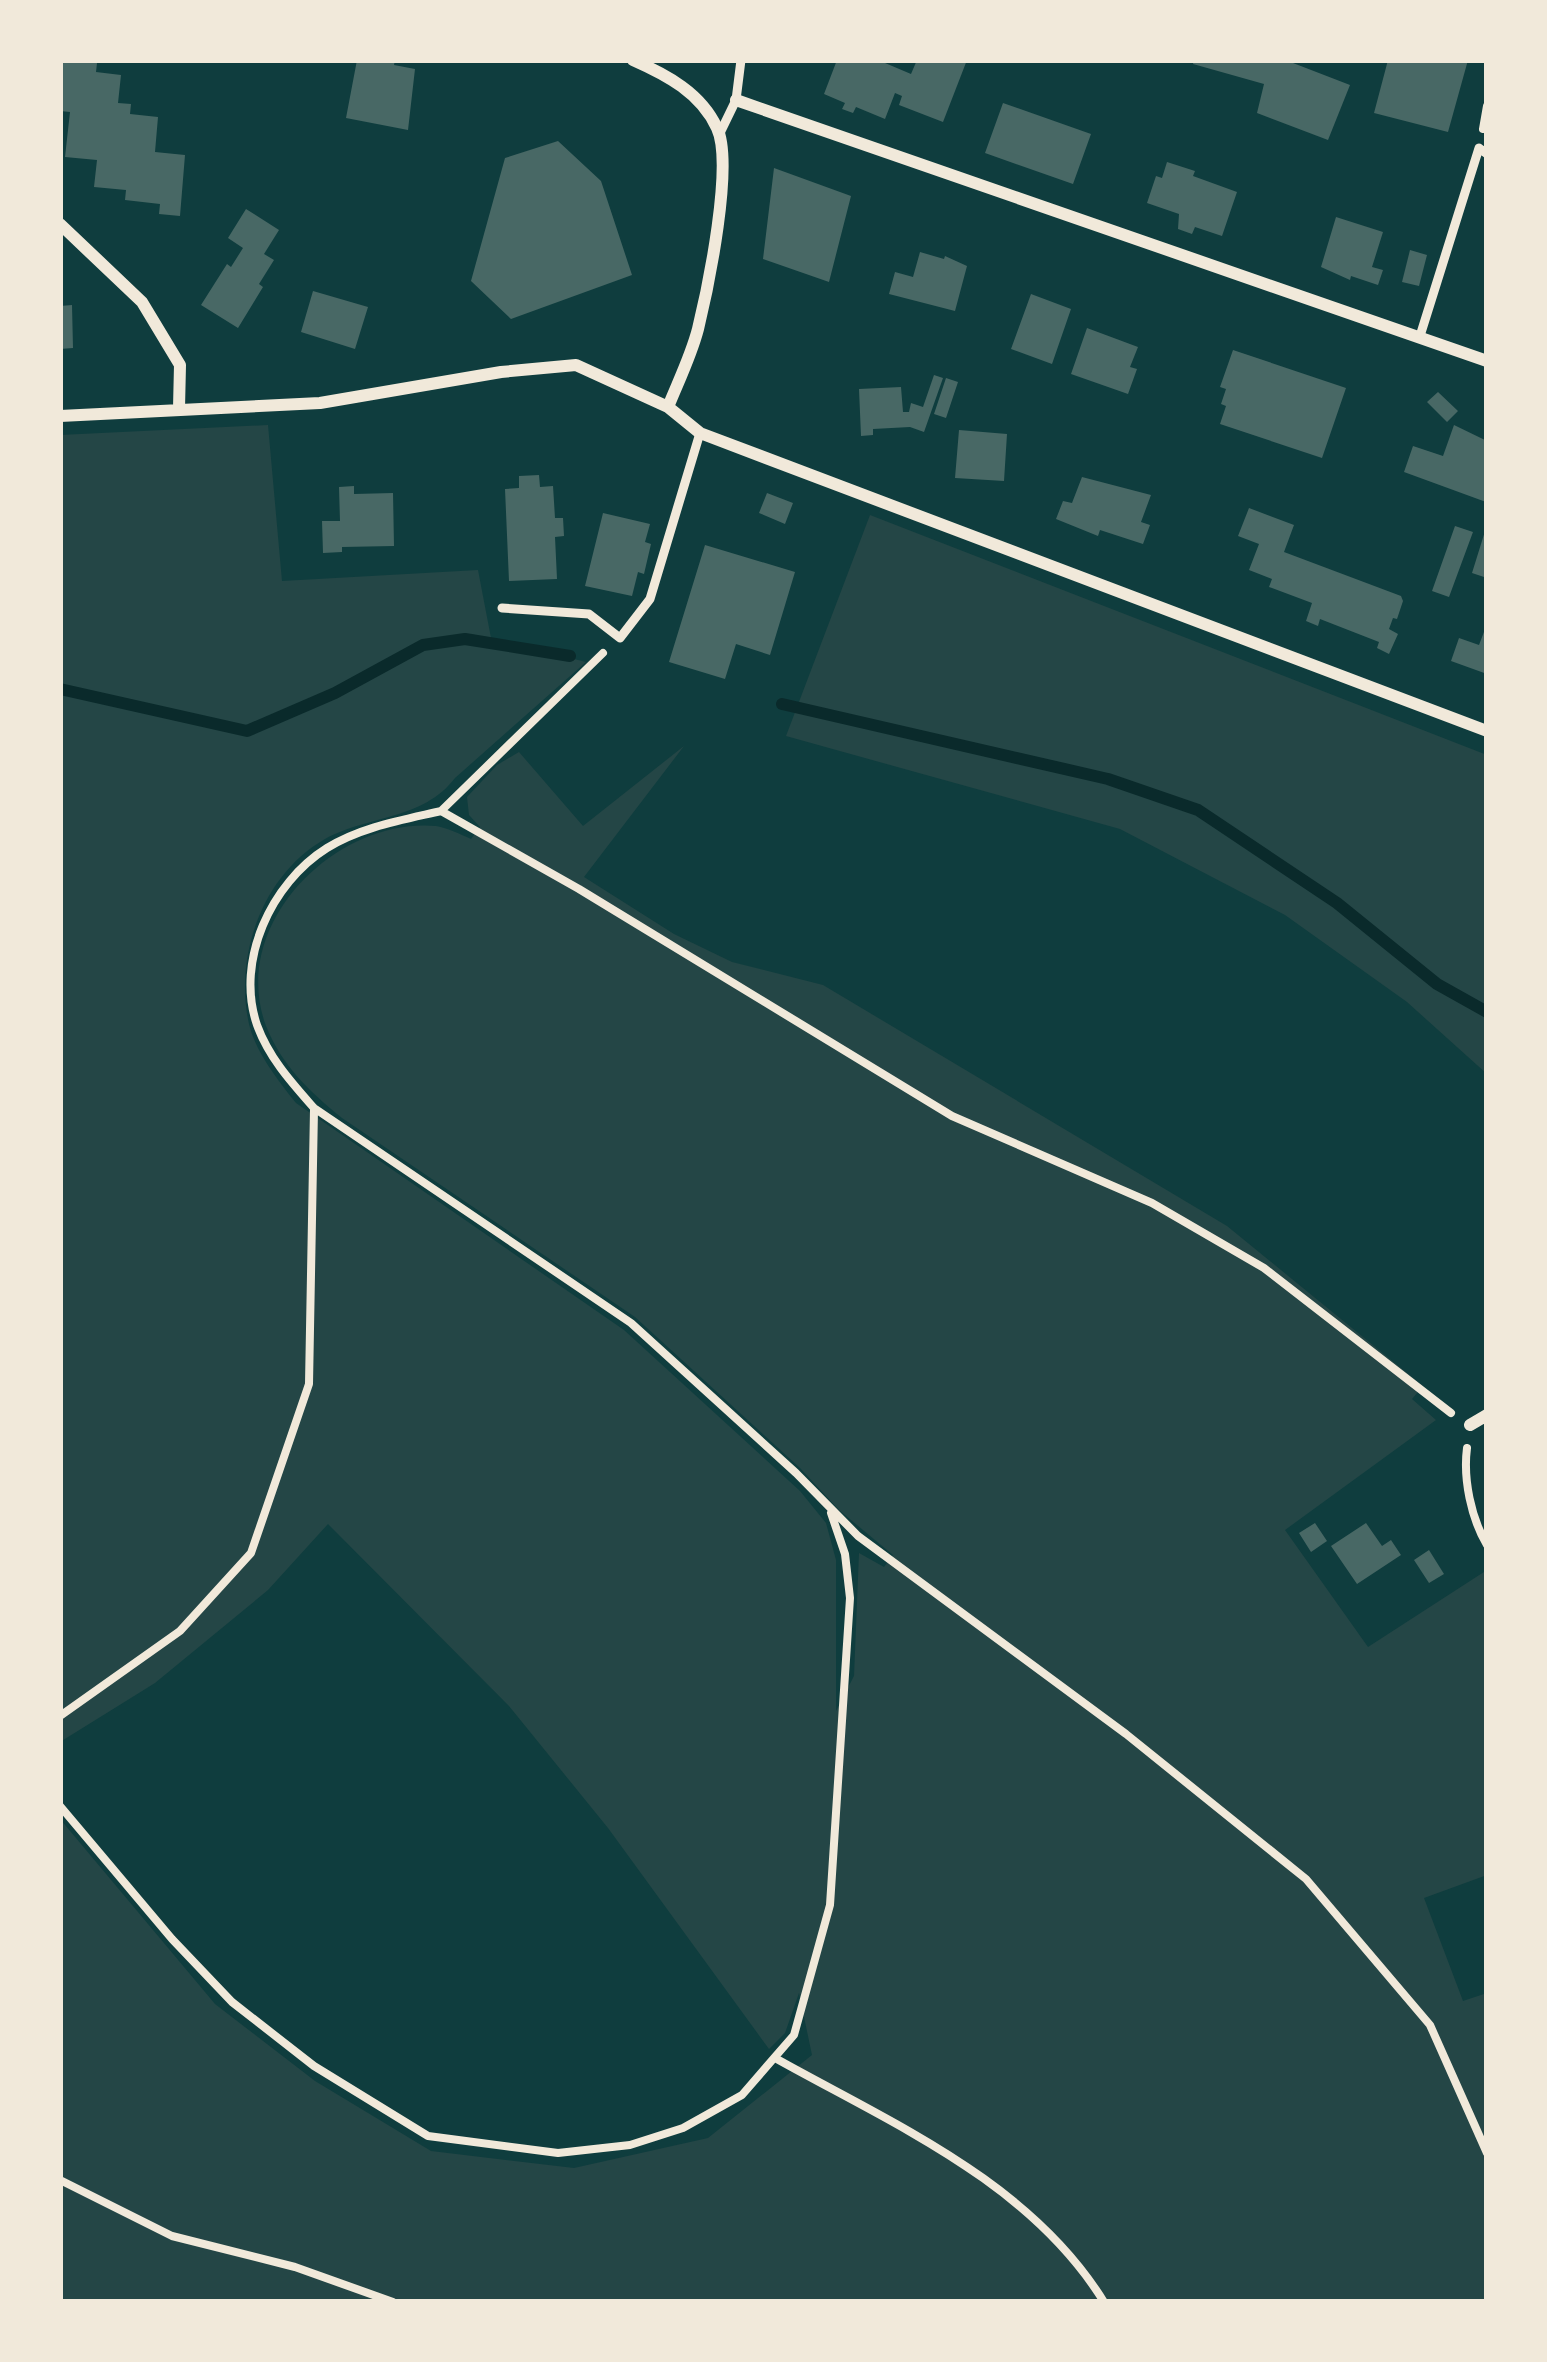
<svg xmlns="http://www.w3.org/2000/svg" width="1547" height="2362" viewBox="0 0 1547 2362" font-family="'Sofia Sans Condensed',sans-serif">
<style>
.green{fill:#244646}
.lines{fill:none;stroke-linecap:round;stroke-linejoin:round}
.stream{stroke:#0a2a2b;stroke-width:12}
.building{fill:#486865}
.path{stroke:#f1e9da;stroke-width:8}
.service{stroke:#f1e9da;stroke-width:9}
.minor{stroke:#f1e9da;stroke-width:12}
</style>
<rect width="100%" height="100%" fill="#0f3d3e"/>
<!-- green -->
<path class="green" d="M 268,425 L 282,581 L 478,570 L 491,638 L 586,662 L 455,778 C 423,820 369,815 325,839 C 262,875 234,956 249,1024 C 256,1053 278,1080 296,1103 L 624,1330 L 800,1491 L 826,1523 L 836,1560 L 836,1711 L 854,1676 L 859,1553 L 884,1567 L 893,1555 L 839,1510 L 800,1468 L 635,1317 L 342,1118 C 309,1091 282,1066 266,1026 C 228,924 336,817 436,826 C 448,828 460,834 471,839 L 480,827 L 469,815 L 467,797 L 497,765 L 519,752 L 583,826 L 684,746 L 584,877 L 674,934 L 732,962 L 823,985 L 1227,1226 L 1423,1386 L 1412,1399 L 1436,1420 L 1285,1530 L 1368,1647 L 1487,1570 L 1487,1875 L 1424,1898 L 1463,2001 L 1487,1993 L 1487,2302 L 60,2302 L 60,1819 L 215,2004 L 315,2081 L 431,2151 L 574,2168 L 708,2138 L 812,2055 L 799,1993 L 785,2033 L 769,2049 L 608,1828 L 509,1706 L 328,1524 L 268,1590 L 155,1683 L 60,1742 L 60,435 Z
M 870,515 L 1487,755 L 1487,1074 L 1407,1002 L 1285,915 L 1120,829 L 786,736 Z"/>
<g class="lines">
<!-- stream -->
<path class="stream" d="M 60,689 L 247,731 L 335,693 L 423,645 L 465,639 L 570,656
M 782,704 L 1108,779 L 1198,810 L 1337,903 L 1437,984 L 1487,1012"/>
</g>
<!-- building -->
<path class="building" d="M 60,60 L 92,60 L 97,63 L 96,72 L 121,75 L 118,103 L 131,104 L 130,114 L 158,117 L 155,152 L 185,155 L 180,216 L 159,214 L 160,204 L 125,200 L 126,190 L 94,187 L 97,160 L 65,157 L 70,112 L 60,111 Z
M 357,60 L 395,60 L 394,65 L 415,69 L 408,130 L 346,118 Z
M 837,60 L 878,60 L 911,74 L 917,60 L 967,60 L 943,122 L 899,105 L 902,96 L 895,93 L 885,119 L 856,107 L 853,113 L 842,109 L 845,103 L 824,94 Z
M 1194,60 L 1294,60 L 1293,63 L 1350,85 L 1328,140 L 1257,113 L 1264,84 L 1193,64 Z
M 1388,60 L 1468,60 L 1448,132 L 1374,113 Z
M 1003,103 L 1091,134 L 1073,184 L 985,153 Z
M 558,141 L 601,181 L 632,275 L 511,319 L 471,281 L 505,158 Z
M 1167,162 L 1195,171 L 1193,176 L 1237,192 L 1222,236 L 1195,227 L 1192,234 L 1178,229 L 1179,214 L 1147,203 L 1156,176 L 1162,178 Z
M 774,168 L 851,196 L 829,282 L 763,259 Z
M 246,209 L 279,230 L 264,254 L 274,260 L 259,284 L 263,287 L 238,328 L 201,305 L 227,264 L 231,267 L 243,248 L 228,238 Z
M 1336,217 L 1383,232 L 1372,267 L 1383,270 L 1378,285 L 1351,276 L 1350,280 L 1321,267 Z
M 1410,250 L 1427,255 L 1419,286 L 1402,282 Z
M 920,252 L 944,259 L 945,256 L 967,266 L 955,311 L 889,294 L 895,272 L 913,277 Z
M 313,291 L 368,307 L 355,349 L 301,332 Z
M 1031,294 L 1071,309 L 1052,364 L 1011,349 Z
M 72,305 L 73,348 L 60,349 L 60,306 Z
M 1087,328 L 1138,347 L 1130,367 L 1137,369 L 1128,394 L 1071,374 Z
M 1233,350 L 1346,388 L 1322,458 L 1220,424 L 1226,406 L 1221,404 L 1226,389 L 1220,387 Z
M 934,375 L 943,378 L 924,432 L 910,427 L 873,429 L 873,435 L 861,436 L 859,389 L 901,387 L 903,412 L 909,412 L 911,403 L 923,407 Z
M 946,378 L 958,382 L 946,418 L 934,414 Z
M 1438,392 L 1458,411 L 1447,422 L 1427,402 Z
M 1454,425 L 1487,441 L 1486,502 L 1404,472 L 1413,446 L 1443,456 Z
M 959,430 L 1007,434 L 1004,481 L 955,478 Z
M 539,475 L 540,487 L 553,486 L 555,518 L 563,518 L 564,536 L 555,537 L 557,579 L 509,581 L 505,489 L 519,488 L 519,476 Z
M 1082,477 L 1151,495 L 1141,522 L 1150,525 L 1143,544 L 1100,530 L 1098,536 L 1056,519 L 1063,501 L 1072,503 Z
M 354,486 L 354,494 L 393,493 L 394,546 L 342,547 L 342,552 L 323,553 L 322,521 L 340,521 L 339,487 Z
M 767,493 L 793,503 L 785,524 L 759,513 Z
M 1249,508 L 1294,525 L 1284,552 L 1401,596 L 1403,601 L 1397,619 L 1393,618 L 1389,629 L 1398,634 L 1389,654 L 1377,648 L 1379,642 L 1320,619 L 1318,626 L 1306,621 L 1312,603 L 1269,587 L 1272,579 L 1249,570 L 1259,544 L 1238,536 Z
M 603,513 L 650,524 L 645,542 L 651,544 L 644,574 L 638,572 L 632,596 L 585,586 Z
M 1455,526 L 1473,532 L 1449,597 L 1432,591 Z
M 1486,528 L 1487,528 L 1487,578 L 1472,573 Z
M 705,545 L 795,572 L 770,655 L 736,644 L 725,679 L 669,662 Z
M 1487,624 L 1487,674 L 1451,661 L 1459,638 L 1479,645 Z
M 1315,1523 L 1327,1541 L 1311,1552 L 1299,1533 Z
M 1366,1523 L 1382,1546 L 1391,1540 L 1401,1555 L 1357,1584 L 1331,1546 Z
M 1429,1550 L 1444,1574 L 1429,1583 L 1414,1560 Z"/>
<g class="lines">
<!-- path -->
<path class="path" d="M 1483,129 L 1487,106
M 441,811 C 402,820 361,827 327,848 C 271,883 235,961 257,1025 C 269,1058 292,1083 314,1108 L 631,1323 L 796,1473 L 858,1536 L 1126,1734 L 1306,1879 L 1430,2025 L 1487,2153
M 441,811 L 579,889 L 952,1116 L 1152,1203 L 1264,1268 L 1451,1413
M 441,811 L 603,653
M 1467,1448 C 1463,1479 1471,1518 1487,1545
M 60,1716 L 180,1631 L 251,1553 L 309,1384 L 314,1109
M 60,1806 L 172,1939 L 232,2002 L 314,2066 L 428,2136 L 558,2153 L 630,2145 L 683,2128 L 742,2095 L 794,2035 L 830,1905 L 850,1598 L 845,1554 L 831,1513
M 775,2058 C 893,2124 1030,2182 1104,2302
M 60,2180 L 172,2236 L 295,2267 L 393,2302"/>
<!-- service -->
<path class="service" d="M 720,133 L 736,100 L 741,60
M 1420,336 L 1479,148 L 1487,154
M 502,608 L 589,614 L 620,638 L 650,599 L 700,433"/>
<!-- minor -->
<path class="minor" d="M 633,60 C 667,75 701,93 717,128 C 734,164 708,288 698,329 C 691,356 678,382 668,407
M 736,100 L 1487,361
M 60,224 L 142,302 L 180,365 L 179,408
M 60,416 L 320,403 L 501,372 L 576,365 L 668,407 L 700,433 L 1487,731
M 1470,1425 L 1487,1415"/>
</g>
<!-- border -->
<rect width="1547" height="2362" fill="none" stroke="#f1e9da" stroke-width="126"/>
</svg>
